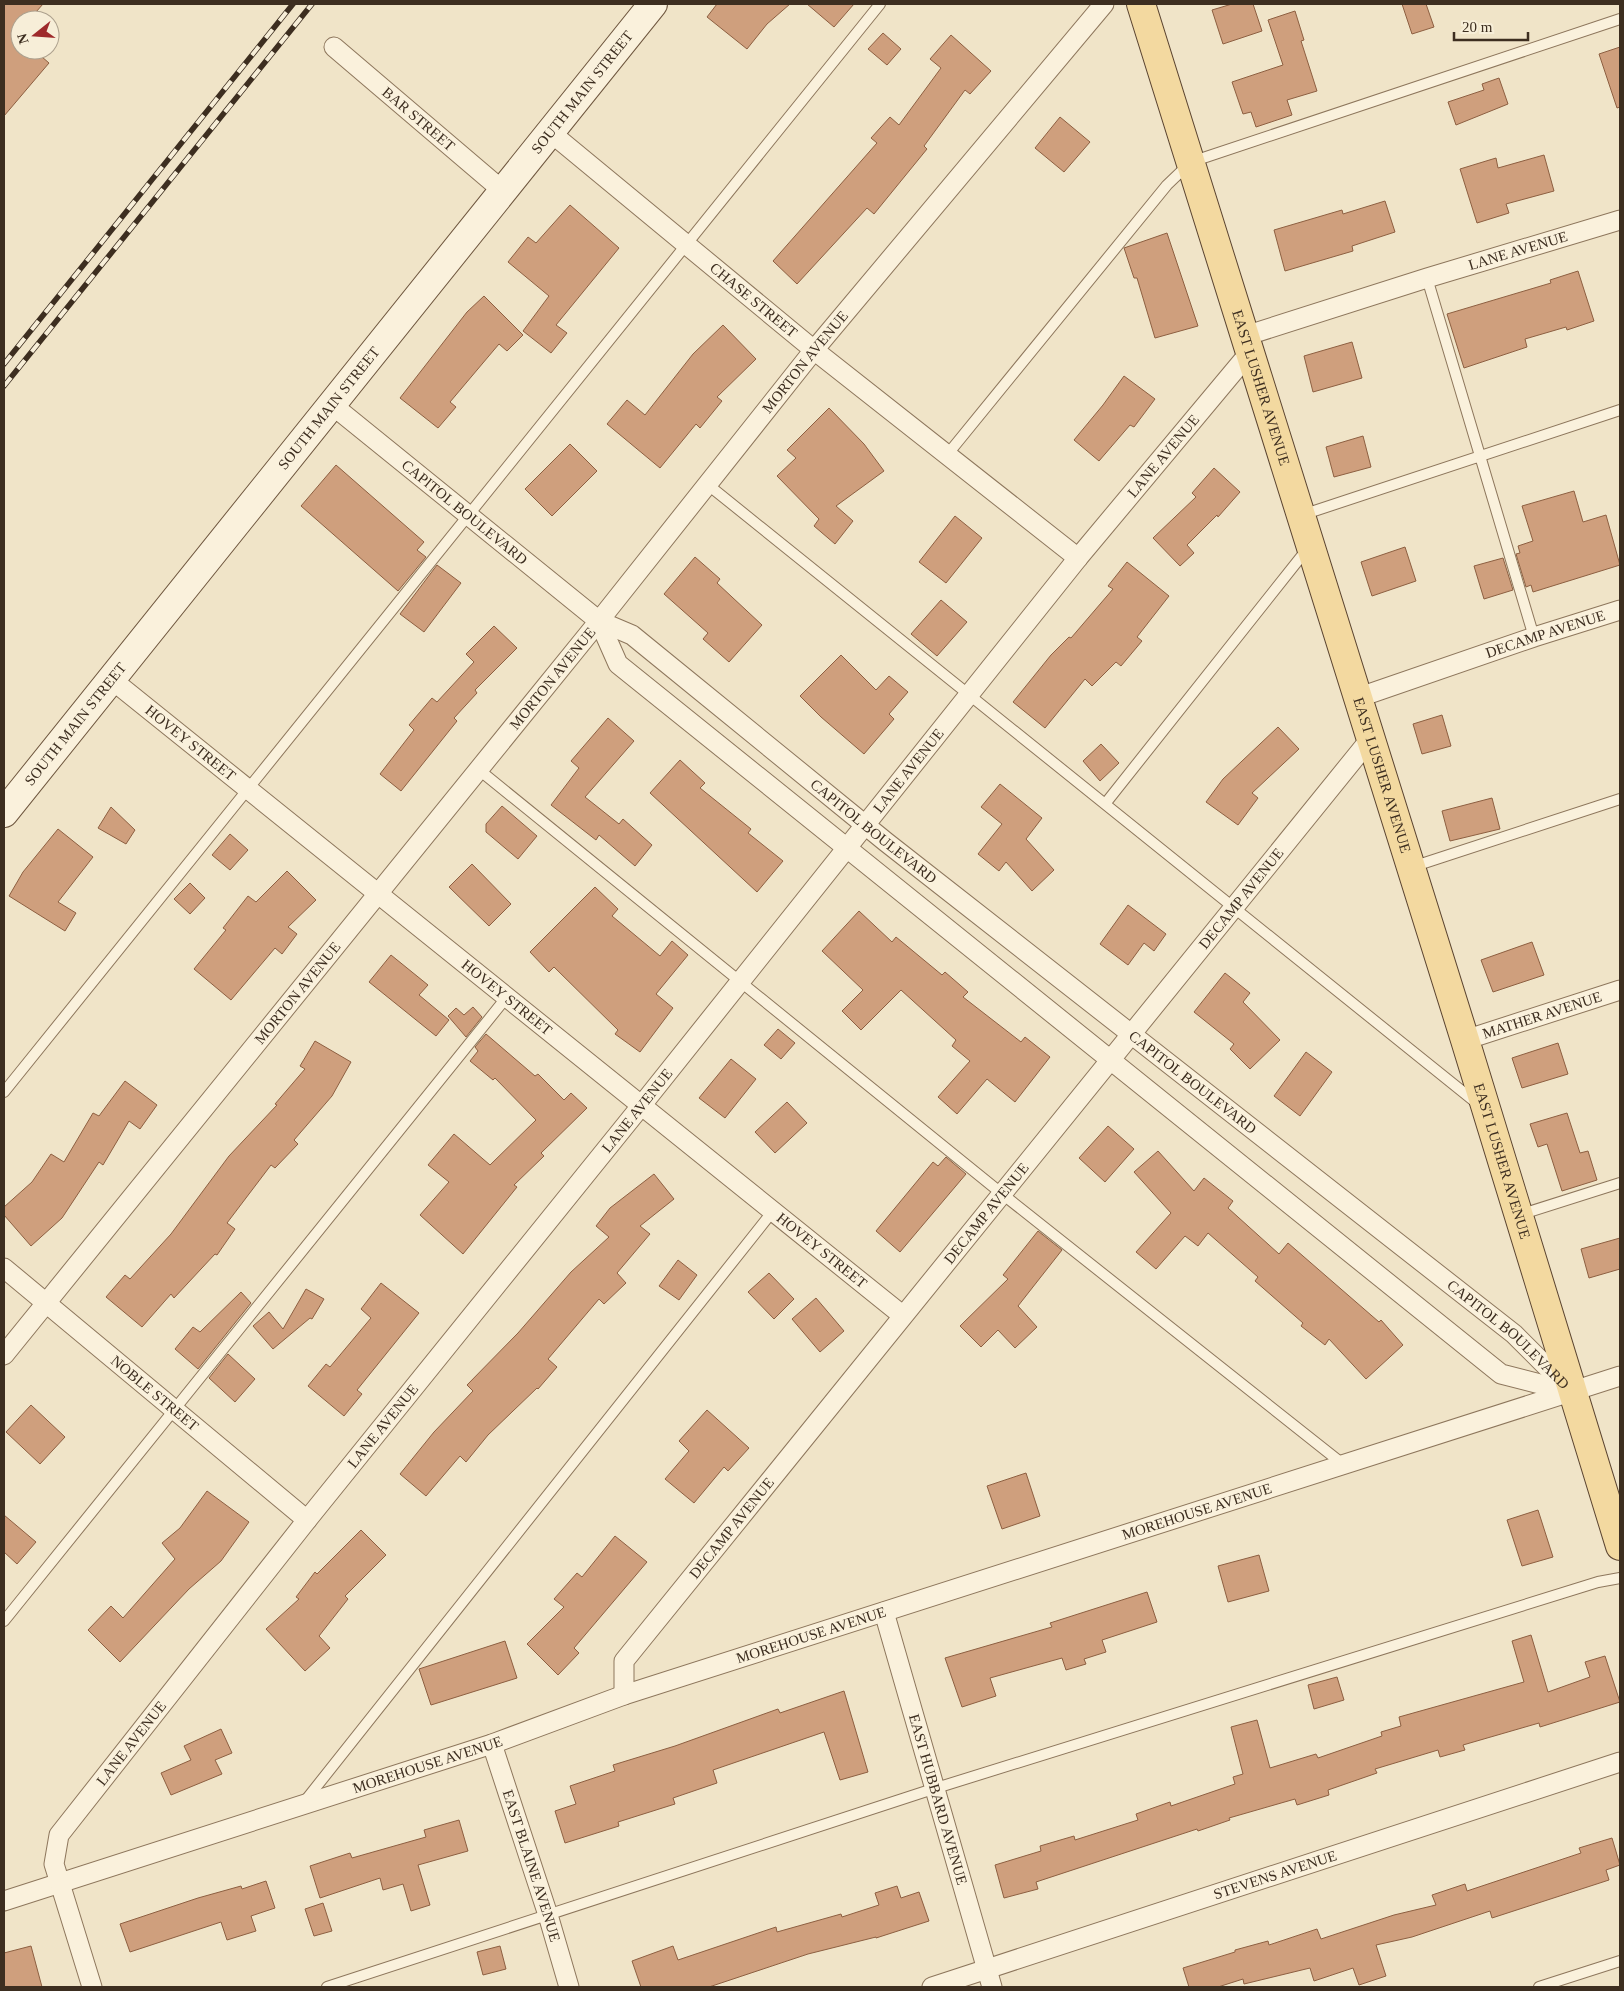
<svg xmlns="http://www.w3.org/2000/svg" width="1624" height="1991" viewBox="0 0 1624 1991" font-family="'Times New Roman',serif">
<style>
.building{fill:#cf9f7d;stroke:#8d5f41}
.lines{fill:none;stroke-linecap:round;stroke-linejoin:round}
.service-casing{stroke:#8d765c;stroke-width:12}
.minor-casing{stroke:#8d765c;stroke-width:21}
.secondary-casing{stroke:#6f573f;stroke-width:30}
.primary-casing{stroke:#5b4430;stroke-width:30}
.service{stroke:#faf1dc;stroke-width:10}
.minor{stroke:#faf1dc;stroke-width:19}
.secondary{stroke:#faf1dc;stroke-width:28}
.primary{stroke:#f3d9a0;stroke-width:28}
.rail-casing{stroke:#3d2e20;stroke-width:5.5}
.rail{stroke:#f7eed8;stroke-width:4;stroke-dasharray:11;stroke-linecap:butt}
.labels{text-anchor:middle;stroke-width:4;stroke-linejoin:round;paint-order:stroke}
.street-label{font-size:15px;fill:#3d2e20;stroke:#f7eed8}
</style>
<rect width="100%" height="100%" fill="#f0e4c8"/>
<!-- building -->
<path class="building" d="M 4,4 L 43,4 L 29,20 L 20,20 L 20,30 L 16,35 L 20,38 L 20,50 L 34,50 L 49,63 L 4,116 Z
M 717,4 L 790,4 L 767,24 L 747,49 L 707,17 Z
M 807,4 L 854,4 L 834,27 Z
M 1232,4 L 1253,4 L 1262,31 L 1223,44 L 1212,10 Z
M 1402,4 L 1426,4 L 1434,27 L 1412,34 Z
M 1295,11 L 1304,40 L 1301,41 L 1317,91 L 1287,100 L 1292,115 L 1256,127 L 1251,112 L 1243,114 L 1232,82 L 1283,65 L 1268,20 Z
M 883,33 L 901,49 L 887,65 L 868,49 Z
M 951,35 L 991,71 L 970,94 L 965,90 L 924,146 L 927,149 L 874,214 L 867,208 L 797,284 L 773,261 L 877,143 L 871,138 L 890,117 L 899,125 L 941,68 L 930,59 Z
M 1620,47 L 1620,107 L 1617,108 L 1599,54 Z
M 1499,78 L 1508,104 L 1456,125 L 1448,102 L 1484,90 L 1482,84 Z
M 1060,117 L 1090,142 L 1064,172 L 1035,148 Z
M 1544,155 L 1554,191 L 1506,204 L 1509,213 L 1477,223 L 1460,169 L 1496,158 L 1498,168 Z
M 1385,201 L 1395,232 L 1352,246 L 1353,251 L 1285,271 L 1274,230 L 1342,210 L 1343,214 Z
M 570,205 L 619,248 L 556,325 L 567,333 L 551,353 L 523,331 L 549,296 L 508,262 L 528,237 L 536,243 Z
M 1167,233 L 1198,326 L 1155,338 L 1137,278 L 1134,278 L 1124,248 Z
M 1578,271 L 1594,321 L 1567,330 L 1566,327 L 1525,339 L 1527,347 L 1464,368 L 1447,314 L 1551,283 L 1550,280 Z
M 484,296 L 523,335 L 507,351 L 499,344 L 450,402 L 456,407 L 438,428 L 400,398 L 467,312 Z
M 723,325 L 756,359 L 717,397 L 722,401 L 700,428 L 696,424 L 660,468 L 607,424 L 627,400 L 645,415 L 693,354 Z
M 1352,342 L 1362,378 L 1313,392 L 1304,356 Z
M 1124,376 L 1155,399 L 1134,427 L 1130,425 L 1099,461 L 1074,440 L 1103,405 Z
M 829,408 L 864,444 L 884,471 L 836,506 L 853,521 L 835,544 L 814,526 L 819,519 L 777,476 L 796,458 L 787,450 Z
M 1363,436 L 1371,467 L 1334,477 L 1326,447 Z
M 570,444 L 597,471 L 552,516 L 525,489 Z
M 336,465 L 424,542 L 417,550 L 426,557 L 398,591 L 301,506 Z
M 1214,468 L 1240,492 L 1218,517 L 1217,515 L 1187,545 L 1194,553 L 1180,566 L 1153,538 L 1196,497 L 1192,493 Z
M 1574,491 L 1583,522 L 1606,515 L 1620,565 L 1533,592 L 1531,585 L 1526,587 L 1516,554 L 1520,553 L 1518,546 L 1533,541 L 1522,506 Z
M 955,516 L 982,538 L 946,583 L 919,562 Z
M 1405,547 L 1416,581 L 1372,596 L 1361,562 Z
M 695,557 L 720,579 L 717,583 L 762,625 L 729,662 L 703,639 L 708,633 L 664,594 Z
M 1503,558 L 1513,590 L 1484,599 L 1474,566 Z
M 1127,562 L 1169,596 L 1137,637 L 1142,641 L 1121,666 L 1116,662 L 1092,686 L 1085,679 L 1045,728 L 1013,702 L 1051,655 L 1069,637 L 1071,638 L 1113,589 L 1108,586 Z
M 437,565 L 461,583 L 424,632 L 400,614 Z
M 941,600 L 967,622 L 937,656 L 911,634 Z
M 494,626 L 517,648 L 475,690 L 477,693 L 454,718 L 457,721 L 401,791 L 380,774 L 414,730 L 409,725 L 432,698 L 437,702 L 474,662 L 466,654 Z
M 841,655 L 876,690 L 889,676 L 908,692 L 889,714 L 894,719 L 864,754 L 821,717 L 800,696 Z
M 1442,715 L 1451,746 L 1422,754 L 1413,724 Z
M 608,718 L 634,741 L 585,797 L 619,824 L 623,819 L 652,845 L 635,866 L 599,835 L 596,840 L 551,805 L 579,768 L 571,761 Z
M 1278,727 L 1299,749 L 1252,793 L 1258,798 L 1238,825 L 1206,802 L 1223,779 Z
M 1101,744 L 1119,763 L 1100,781 L 1083,761 Z
M 680,760 L 705,783 L 700,788 L 751,829 L 748,833 L 783,861 L 757,892 L 650,793 Z
M 1000,784 L 1042,818 L 1026,839 L 1054,870 L 1032,891 L 1006,862 L 999,871 L 978,854 L 1002,824 L 981,807 Z
M 1492,798 L 1500,829 L 1450,841 L 1442,811 Z
M 502,806 L 537,836 L 518,859 L 486,832 L 486,824 Z
M 111,807 L 135,830 L 126,844 L 98,828 Z
M 58,829 L 93,857 L 58,902 L 76,913 L 65,931 L 9,896 L 23,872 Z
M 230,834 L 248,850 L 230,870 L 212,855 Z
M 472,864 L 511,904 L 489,926 L 449,887 Z
M 287,871 L 316,900 L 288,927 L 297,934 L 282,954 L 275,948 L 231,1000 L 194,969 L 226,930 L 223,928 L 248,896 L 256,902 Z
M 190,883 L 205,898 L 190,914 L 174,899 Z
M 595,887 L 618,909 L 612,916 L 660,956 L 672,941 L 688,955 L 656,994 L 673,1008 L 640,1052 L 615,1034 L 618,1030 L 554,967 L 549,972 L 530,952 Z
M 1128,905 L 1166,934 L 1154,951 L 1144,943 L 1128,965 L 1100,944 Z
M 859,911 L 892,942 L 896,937 L 942,975 L 945,972 L 968,992 L 963,997 L 1021,1042 L 1025,1037 L 1050,1057 L 1015,1102 L 987,1079 L 957,1114 L 938,1097 L 970,1061 L 952,1046 L 956,1040 L 901,990 L 861,1030 L 842,1011 L 863,990 L 822,951 Z
M 1532,942 L 1544,975 L 1493,992 L 1481,960 Z
M 391,955 L 428,985 L 419,995 L 449,1020 L 436,1036 L 369,982 Z
M 1225,973 L 1250,993 L 1243,1002 L 1280,1040 L 1250,1069 L 1230,1049 L 1234,1044 L 1194,1012 Z
M 473,1007 L 482,1017 L 466,1037 L 448,1016 L 456,1008 L 464,1015 Z
M 778,1029 L 795,1043 L 781,1059 L 764,1045 Z
M 486,1034 L 535,1076 L 538,1074 L 564,1100 L 571,1093 L 587,1108 L 541,1153 L 544,1156 L 514,1185 L 517,1187 L 463,1254 L 420,1215 L 449,1182 L 428,1165 L 454,1134 L 490,1165 L 536,1120 L 495,1078 L 493,1080 L 470,1061 L 478,1051 L 475,1047 Z
M 315,1041 L 351,1062 L 332,1096 L 294,1140 L 298,1144 L 275,1168 L 271,1165 L 227,1223 L 235,1229 L 217,1255 L 215,1254 L 174,1298 L 171,1294 L 142,1327 L 106,1297 L 125,1275 L 130,1279 L 171,1234 L 229,1156 L 277,1105 L 275,1104 L 305,1069 L 300,1066 Z
M 1558,1043 L 1568,1074 L 1522,1088 L 1512,1058 Z
M 1306,1052 L 1332,1072 L 1300,1116 L 1274,1096 Z
M 731,1059 L 756,1079 L 725,1118 L 699,1098 Z
M 125,1081 L 157,1105 L 140,1129 L 129,1121 L 103,1165 L 99,1162 L 62,1218 L 31,1246 L 4,1215 L 4,1207 L 32,1182 L 51,1154 L 64,1162 L 93,1113 L 99,1116 Z
M 787,1102 L 807,1123 L 775,1153 L 755,1132 Z
M 1567,1113 L 1580,1153 L 1588,1151 L 1597,1180 L 1562,1191 L 1547,1144 L 1538,1147 L 1530,1124 Z
M 1108,1126 L 1134,1149 L 1105,1182 L 1079,1158 Z
M 1158,1151 L 1194,1191 L 1204,1178 L 1233,1201 L 1228,1208 L 1279,1254 L 1288,1243 L 1379,1322 L 1381,1320 L 1403,1345 L 1366,1379 L 1329,1339 L 1325,1345 L 1301,1326 L 1303,1323 L 1255,1281 L 1258,1277 L 1208,1233 L 1198,1246 L 1185,1236 L 1156,1269 L 1136,1252 L 1171,1213 L 1134,1172 Z
M 946,1157 L 966,1174 L 900,1252 L 876,1231 L 933,1162 L 938,1166 Z
M 654,1174 L 674,1199 L 640,1226 L 650,1234 L 617,1273 L 626,1283 L 604,1304 L 599,1299 L 548,1359 L 557,1367 L 538,1389 L 537,1388 L 488,1435 L 466,1462 L 460,1456 L 426,1496 L 400,1474 L 434,1432 L 473,1391 L 467,1385 L 518,1333 L 571,1272 L 609,1237 L 596,1226 L 610,1208 Z
M 1038,1231 L 1062,1250 L 1018,1306 L 1037,1327 L 1015,1348 L 998,1330 L 981,1347 L 960,1326 L 1008,1279 L 1003,1275 Z
M 1620,1238 L 1620,1269 L 1589,1278 L 1581,1249 Z
M 678,1260 L 697,1275 L 679,1300 L 659,1286 Z
M 769,1273 L 794,1299 L 774,1319 L 748,1292 Z
M 381,1283 L 419,1313 L 357,1390 L 362,1394 L 344,1416 L 308,1386 L 326,1364 L 330,1367 L 371,1318 L 361,1309 Z
M 306,1289 L 324,1299 L 312,1319 L 310,1318 L 273,1349 L 253,1326 L 269,1312 L 283,1329 Z
M 241,1292 L 251,1303 L 198,1369 L 175,1349 L 193,1327 L 200,1332 Z
M 816,1298 L 844,1331 L 820,1352 L 792,1319 Z
M 228,1354 L 255,1379 L 235,1402 L 209,1378 Z
M 31,1405 L 65,1437 L 40,1464 L 6,1432 Z
M 707,1410 L 749,1448 L 728,1471 L 724,1467 L 694,1503 L 665,1479 L 689,1451 L 679,1441 Z
M 1026,1473 L 1040,1516 L 1002,1529 L 987,1486 Z
M 207,1491 L 249,1522 L 221,1561 L 189,1589 L 120,1662 L 88,1630 L 111,1606 L 123,1618 L 175,1559 L 162,1543 L 180,1528 Z
M 1538,1510 L 1553,1557 L 1522,1566 L 1507,1520 Z
M 4,1515 L 36,1542 L 17,1564 L 4,1552 Z
M 361,1530 L 386,1555 L 345,1596 L 348,1599 L 319,1636 L 330,1648 L 305,1671 L 266,1629 L 299,1599 L 296,1597 L 315,1572 L 317,1574 Z
M 615,1536 L 647,1562 L 574,1648 L 579,1653 L 558,1675 L 527,1644 L 564,1607 L 554,1599 L 577,1573 L 582,1577 Z
M 1259,1555 L 1269,1591 L 1228,1602 L 1218,1566 Z
M 1147,1592 L 1157,1622 L 1102,1640 L 1106,1652 L 1084,1659 L 1086,1664 L 1066,1670 L 1062,1658 L 990,1678 L 996,1696 L 962,1707 L 945,1658 L 1052,1627 L 1050,1623 Z
M 1531,1635 L 1548,1692 L 1590,1677 L 1585,1662 L 1605,1656 L 1620,1702 L 1540,1727 L 1539,1723 L 1463,1745 L 1465,1750 L 1440,1757 L 1438,1750 L 1375,1769 L 1377,1773 L 1328,1790 L 1329,1795 L 1297,1805 L 1295,1799 L 1229,1818 L 1230,1820 L 1198,1831 L 1197,1829 L 1036,1882 L 1038,1889 L 1004,1898 L 995,1865 L 1041,1851 L 1040,1846 L 1074,1836 L 1075,1840 L 1138,1820 L 1136,1814 L 1170,1802 L 1171,1806 L 1235,1784 L 1233,1777 L 1243,1774 L 1231,1727 L 1257,1720 L 1270,1768 L 1316,1754 L 1318,1758 L 1382,1736 L 1381,1732 L 1401,1726 L 1399,1717 L 1524,1682 L 1512,1641 Z
M 505,1641 L 517,1678 L 431,1705 L 419,1669 Z
M 1337,1677 L 1344,1700 L 1314,1709 L 1308,1685 Z
M 844,1691 L 868,1772 L 840,1780 L 824,1732 L 713,1770 L 717,1783 L 673,1798 L 675,1804 L 618,1822 L 619,1826 L 565,1843 L 555,1811 L 576,1804 L 570,1786 L 615,1771 L 613,1765 L 675,1746 L 778,1709 L 780,1713 Z
M 221,1729 L 232,1753 L 215,1760 L 222,1774 L 171,1795 L 161,1773 L 191,1760 L 184,1746 Z
M 459,1820 L 468,1851 L 418,1865 L 430,1905 L 411,1911 L 403,1884 L 383,1890 L 380,1878 L 320,1898 L 310,1866 L 350,1853 L 352,1858 L 426,1837 L 424,1830 Z
M 1612,1838 L 1620,1865 L 1606,1870 L 1609,1880 L 1492,1918 L 1490,1911 L 1412,1937 L 1376,1945 L 1386,1976 L 1359,1985 L 1353,1968 L 1314,1981 L 1310,1968 L 1244,1984 L 1243,1979 L 1218,1987 L 1189,1987 L 1183,1968 L 1235,1952 L 1235,1950 L 1268,1941 L 1269,1945 L 1317,1929 L 1321,1939 L 1394,1915 L 1436,1905 L 1432,1895 L 1465,1884 L 1467,1891 L 1581,1853 L 1579,1848 Z
M 266,1881 L 275,1908 L 251,1916 L 256,1931 L 227,1940 L 221,1922 L 130,1952 L 120,1924 L 198,1898 L 241,1886 L 242,1889 Z
M 897,1886 L 901,1898 L 919,1892 L 929,1921 L 876,1938 L 876,1937 L 808,1954 L 709,1987 L 641,1987 L 632,1961 L 673,1946 L 678,1960 L 776,1927 L 777,1932 L 841,1914 L 842,1917 L 879,1905 L 875,1893 Z
M 323,1903 L 332,1931 L 314,1936 L 305,1909 Z
M 31,1946 L 42,1987 L 4,1987 L 4,1953 Z
M 500,1946 L 506,1969 L 483,1975 L 477,1952 Z"/>
<g class="lines">
<!-- service casing -->
<g class="service-casing">
<path id="service" d="M 1427,278 L 1534,637
M 947,455 L 1167,185 L 1191,162 L 1620,19
M 707,484 L 1478,1104
M 1302,515 L 1620,410
M 478,769 L 1001,1193 L 1344,1465
M 1105,804 L 1308,548
M 1412,867 L 1620,799
M 4,1092 L 880,4
M 1519,1215 L 1620,1183
M 4,1621 L 506,998
M 305,1801 L 773,1211
M 327,1987 L 933,1789 L 1598,1582 L 1620,1578
M 1539,1987 L 1620,1961"/>
</g>
<!-- minor casing -->
<g class="minor-casing">
<g id="minor">
<path id="s1" d="M 334,47 L 503,191"/>
<path id="s2" d="M 550,132 L 814,350 L 1078,558"/>
<path id="s3" d="M 1245,336 L 1427,278 L 1620,220"/>
<path id="s4" d="M 331,404 L 599,621 L 632,635 L 886,842 L 1514,1334 L 1571,1391"/>
<path d="M 599,621 L 618,664 L 1501,1374 L 1571,1392"/>
<path id="s5" d="M 111,679 L 902,1315"/>
<path id="s6" d="M 1357,698 L 1534,637 L 1620,610"/>
<path id="s7" d="M 1465,1040 L 1620,990"/>
<path id="s8" d="M 4,1268 L 307,1520"/>
<path id="s9" d="M 4,1355 L 599,621 L 814,350 L 1104,4"/>
<path id="s10" d="M 884,1612 L 992,1987"/>
<path id="s11" d="M 624,1695 L 624,1661 L 1371,738"/>
<path id="s12" d="M 492,1744 L 548,1915 L 569,1987"/>
<path id="s13" d="M 4,1901 L 492,1744 L 624,1695 L 1620,1376"/>
<path id="s14" d="M 92,1987 L 54,1864 L 59,1835 L 307,1520 L 641,1106 L 1078,558 L 1250,352"/>
<path id="s15" d="M 932,1987 L 1620,1762"/>
</g>
</g>
<!-- secondary casing -->
<g class="secondary-casing">
<g id="secondary">
<path id="s16" d="M 4,813 L 653,4"/>
</g>
</g>
<!-- primary casing -->
<g class="primary-casing">
<g id="primary">
<path id="s17" d="M 1141,4 L 1465,1040 L 1620,1546"/>
</g>
</g>
<!-- service -->
<use href="#service" class="service"/>
<!-- minor -->
<use href="#minor" class="minor"/>
<!-- secondary -->
<use href="#secondary" class="secondary"/>
<!-- primary -->
<use href="#primary" class="primary"/>
<!-- rail casing -->
<g class="rail-casing">
<path id="rail" d="M 4,364 L 293,4
M 4,386 L 312,4"/>
</g>
<!-- rail -->
<use href="#rail" class="rail"/>
</g>
<g class="labels">
<!-- street labels -->
<g class="street-label">
<text dy="5" stroke="none"><textPath href="#s16" startOffset="924">SOUTH MAIN STREET</textPath></text>
<text dy="5" stroke="none"><textPath href="#s1" startOffset="111">BAR STREET</textPath></text>
<text dy="5" stroke="none"><textPath href="#s3" startOffset="286">LANE AVENUE</textPath></text>
<text dy="5" stroke="none"><textPath href="#s2" startOffset="264">CHASE STREET</textPath></text>
<text dy="5" stroke="none"><textPath href="#s9" startOffset="1276">MORTON AVENUE</textPath></text>
<text dy="5" stroke="none"><textPath href="#s17" startOffset="402">EAST LUSHER AVENUE</textPath></text>
<text dy="5" stroke="none"><textPath href="#s16" startOffset="519">SOUTH MAIN STREET</textPath></text>
<text dy="5" stroke="none"><textPath href="#s14" startOffset="1925">LANE AVENUE</textPath></text>
<text dy="5" stroke="none"><textPath href="#s4" startOffset="172">CAPITOL BOULEVARD</textPath></text>
<text dy="5" stroke="none"><textPath href="#s6" startOffset="199">DECAMP AVENUE</textPath></text>
<text dy="5" stroke="none"><textPath href="#s9" startOffset="871">MORTON AVENUE</textPath></text>
<text dy="5" stroke="none"><textPath href="#s16" startOffset="114">SOUTH MAIN STREET</textPath></text>
<text dy="5" stroke="none"><textPath href="#s5" startOffset="102">HOVEY STREET</textPath></text>
<text dy="5" stroke="none"><textPath href="#s14" startOffset="1520">LANE AVENUE</textPath></text>
<text dy="5" stroke="none"><textPath href="#s17" startOffset="808">EAST LUSHER AVENUE</textPath></text>
<text dy="5" stroke="none"><textPath href="#s4" startOffset="692">CAPITOL BOULEVARD</textPath></text>
<text dy="5" stroke="none"><textPath href="#s11" startOffset="1015">DECAMP AVENUE</textPath></text>
<text dy="5" stroke="none"><textPath href="#s9" startOffset="466">MORTON AVENUE</textPath></text>
<text dy="5" stroke="none"><textPath href="#s5" startOffset="508">HOVEY STREET</textPath></text>
<text dy="5" stroke="none"><textPath href="#s7" startOffset="81">MATHER AVENUE</textPath></text>
<text dy="5" stroke="none"><textPath href="#s4" startOffset="1098">CAPITOL BOULEVARD</textPath></text>
<text dy="5" stroke="none"><textPath href="#s14" startOffset="1085">LANE AVENUE</textPath></text>
<text dy="5" stroke="none"><textPath href="#s17" startOffset="1212">EAST LUSHER AVENUE</textPath></text>
<text dy="5" stroke="none"><textPath href="#s11" startOffset="610">DECAMP AVENUE</textPath></text>
<text dy="5" stroke="none"><textPath href="#s5" startOffset="912">HOVEY STREET</textPath></text>
<text dy="5" stroke="none"><textPath href="#s4" startOffset="1502">CAPITOL BOULEVARD</textPath></text>
<text dy="5" stroke="none"><textPath href="#s8" startOffset="196">NOBLE STREET</textPath></text>
<text dy="5" stroke="none"><textPath href="#s14" startOffset="680">LANE AVENUE</textPath></text>
<text dy="5" stroke="none"><textPath href="#s13" startOffset="1255">MOREHOUSE AVENUE</textPath></text>
<text dy="5" stroke="none"><textPath href="#s11" startOffset="205">DECAMP AVENUE</textPath></text>
<text dy="5" stroke="none"><textPath href="#s13" startOffset="850">MOREHOUSE AVENUE</textPath></text>
<text dy="5" stroke="none"><textPath href="#s14" startOffset="275">LANE AVENUE</textPath></text>
<text dy="5" stroke="none"><textPath href="#s13" startOffset="445">MOREHOUSE AVENUE</textPath></text>
<text dy="5" stroke="none"><textPath href="#s10" startOffset="195">EAST HUBBARD AVENUE</textPath></text>
<text dy="5" stroke="none"><textPath href="#s12" startOffset="128">EAST BLAINE AVENUE</textPath></text>
<text dy="5" stroke="none"><textPath href="#s15" startOffset="361">STEVENS AVENUE</textPath></text>
</g>
</g>
<!-- border -->
<rect width="1624" height="1991" fill="none" stroke="#3d2e20" stroke-width="10"/>
<!-- north arrow -->
<g transform="translate(35 35) rotate(253)"><circle r="24" fill="#f7eed8" stroke="#ada18e"/>
<path d="M0-4L9 19L0 12L-9 19Z" fill="#9e2a2b"/>
<text y="-8" font-size="14" font-weight="bold" text-anchor="middle" fill="#3d2e20">N</text>
</g>
<!-- scale -->
<path d="M1454 32v8h74v-8" fill="none" stroke="#3d2e20" stroke-width="2.5"/>
<text x="1462" y="32" font-size="15" fill="#3d2e20" stroke="#f7eed8" stroke-width="4" paint-order="stroke">20 m</text>
</svg>
